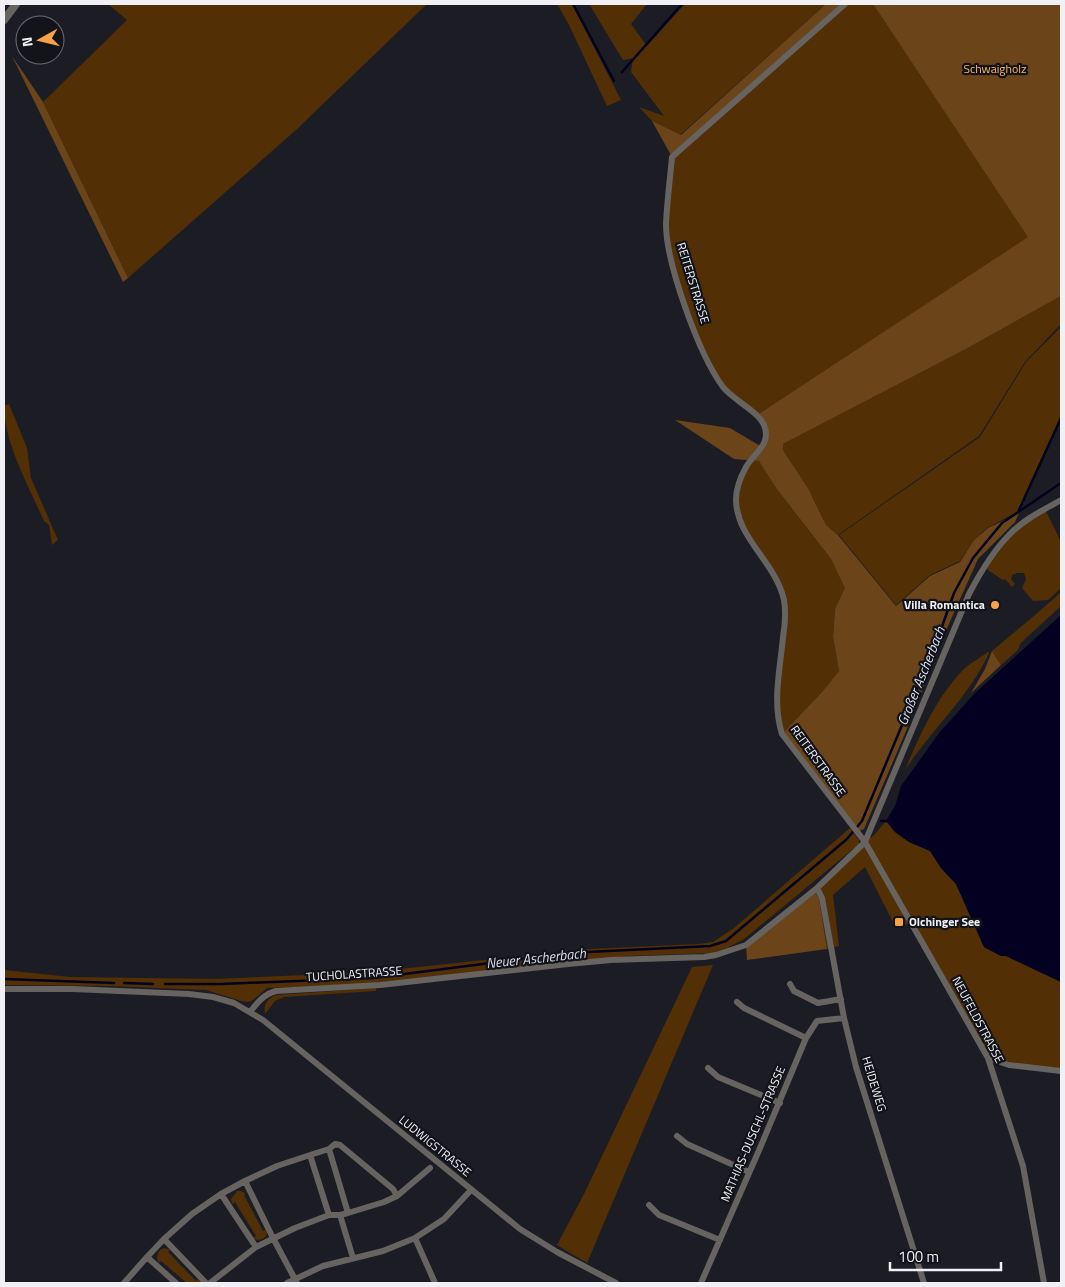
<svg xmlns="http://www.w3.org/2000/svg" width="1065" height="1287" viewBox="0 0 1065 1287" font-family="'Titillium Web',sans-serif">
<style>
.green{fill:#522f05}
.forest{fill:#6b441a}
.water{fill:#040021}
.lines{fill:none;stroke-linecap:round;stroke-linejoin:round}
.stream{stroke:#040021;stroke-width:2.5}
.minor{stroke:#666360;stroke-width:6}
.tertiary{stroke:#666360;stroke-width:8}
.poi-dot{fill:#f6a247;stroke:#13141a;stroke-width:2}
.labels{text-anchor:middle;stroke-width:4.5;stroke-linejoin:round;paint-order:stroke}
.park-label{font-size:12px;fill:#feb367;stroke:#13141a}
.street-label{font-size:12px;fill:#f0f0f5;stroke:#13141a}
.poi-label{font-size:12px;font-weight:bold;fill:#f0f0f5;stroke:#13141a;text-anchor:end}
.water-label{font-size:14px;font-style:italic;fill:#d9dcee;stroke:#13141a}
</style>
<rect width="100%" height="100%" fill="#1c1d24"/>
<!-- green -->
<path class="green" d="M 108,4 L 427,4 L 297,129 L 128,278 L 43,102 L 127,20 Z
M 557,4 L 572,4 L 621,100 L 607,106 L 569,25 Z
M 589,4 L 647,4 L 631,24 L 647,46 L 685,4 L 826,4 L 680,135 L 653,122 L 639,107 L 664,116 L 631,72 L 633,58 L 623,60 Z
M 845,4 L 873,4 L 1029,237 L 757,415 L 723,387 L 688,317 L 669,252 L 666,225 L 672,157 Z
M 1061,296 L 1061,324 L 1025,362 L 979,436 L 838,535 L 826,525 L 808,488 L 783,450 L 783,444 L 966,349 Z
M 1061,327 L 1061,418 L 1017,512 L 987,528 L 974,540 L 960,561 L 930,575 L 896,605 L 839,535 L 980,437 L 1026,362 Z
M 9,404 L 27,448 L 31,478 L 58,540 L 52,545 L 49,525 L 44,521 C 29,487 4,442 4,406 Z
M 752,460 L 759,460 L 776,488 L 831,559 L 846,588 L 835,609 L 833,637 L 839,671 L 822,692 L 782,734 L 776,705 L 785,622 L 780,585 L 747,534 L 739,515 L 739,484 Z
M 1045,509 L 1061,542 L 1061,588 L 1048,600 L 1033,601 L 1022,588 L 1026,579 L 1024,573 L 1017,573 L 1012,575 L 1011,579 L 1015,584 L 1012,587 L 1005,579 L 1003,580 L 988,570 L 985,564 L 1009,535 Z
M 1061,592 L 1061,606 L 1025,639 L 1020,644 L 1018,650 L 1001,665 L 992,651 C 1015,631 1039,613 1061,592 Z
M 988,652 L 989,653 C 969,697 931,730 905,770 C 920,735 936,698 963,670 C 970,663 980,658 988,652 Z
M 886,821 L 895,832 L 909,842 L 930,851 L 941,868 L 956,884 L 984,947 L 1001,956 L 1006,956 L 1061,982 L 1061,1071 L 988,1058 L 910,924 L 895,926 L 865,867 L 833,895 L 839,946 L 827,949 L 819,899 L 814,890 L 865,842 L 874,835 Z
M 850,828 L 859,840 L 859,844 L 744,939 L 727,948 L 713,953 L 630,956 L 353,985 L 267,988 L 253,1000 L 248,1002 L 241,1001 L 206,990 L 108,986 L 4,985 L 4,970 L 70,977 L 217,979 L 372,972 L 588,949 L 699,944 L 713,942 L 734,928 Z
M 713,965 L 587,1263 L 557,1245 L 584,1194 L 692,967 Z
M 376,988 L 376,991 L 284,997 L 275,1001 L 265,1014 C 263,1005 267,999 276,995 Z
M 237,1191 L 241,1191 L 246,1194 L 244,1195 L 263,1231 L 266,1230 L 267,1234 C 264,1240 259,1241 253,1238 L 256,1236 L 235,1202 L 232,1204 L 231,1199 Z
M 164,1248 L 170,1250 L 168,1252 L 196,1281 L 198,1279 L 201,1283 L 187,1283 L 161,1261 L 159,1263 C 156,1258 157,1255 160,1250 Z"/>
<!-- forest -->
<path class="forest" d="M 826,4 L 845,4 L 672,157 L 652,121 L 681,135 Z
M 873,4 L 1061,4 L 1061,296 L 966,349 L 783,444 L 783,450 L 808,488 L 826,525 L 838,535 L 896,606 L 930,576 L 960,562 L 974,540 L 988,528 L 1019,513 L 1015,522 L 978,559 L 948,626 L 904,736 L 864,829 L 857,832 L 782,734 L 822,692 L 839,671 L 833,637 L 835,609 L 845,588 L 831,559 L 776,488 L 759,461 L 734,459 L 675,420 L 730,428 L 762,447 L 766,435 L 757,415 L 1028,237 Z
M 12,56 L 43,102 L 128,278 L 123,282 Z
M 992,651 L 1001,665 L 971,693 L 985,669 Z
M 814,890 L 819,899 L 827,949 L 747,960 L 746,945 Z"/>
<!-- water -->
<path class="water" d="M 1061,615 L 1061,982 L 1006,956 L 1001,956 L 984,947 L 956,884 L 941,868 L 930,851 L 909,842 L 895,832 L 886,821 L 895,806 L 901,786 L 939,733 L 974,694 Z"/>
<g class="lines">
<!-- stream -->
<path class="stream" d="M 573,4 L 614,81
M 622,72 L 682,4
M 1019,510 L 1061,418
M 881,821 L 886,821
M 4,979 L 114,983
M 124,983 L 153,984
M 165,984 L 221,984 L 373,978 L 568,953 L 710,946 L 726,941 L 847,839 L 862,821 L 935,646 L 954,593 L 973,558 L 1002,523 L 1061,483"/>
<!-- minor -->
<path class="minor" d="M 845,4 L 672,157 C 670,179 667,202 666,224 C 666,263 699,355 723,387 C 733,400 758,411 764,425 C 772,444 754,453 746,467 C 741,476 736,489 736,500 C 737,539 775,561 784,600 C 786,612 785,625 783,637 C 780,670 772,703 782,734 L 865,842 L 988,1058 L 1023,1166 L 1044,1283
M 817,888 L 822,898 L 844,1018 L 856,1067 L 924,1283
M 790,984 L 794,991 L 818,1003 L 841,999
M 4,989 L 73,989 L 189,994 L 213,997 L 234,1003 L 263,1020 L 520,1229 L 557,1252 L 616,1283
M 737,1002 L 744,1008 L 806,1038
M 250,1012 C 257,1003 264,994 276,991 L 380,985 L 568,964 L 611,960 L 704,957 L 716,955 L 746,945 L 817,888 L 865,842 L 969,594 C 980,573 992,552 1009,535 C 1023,520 1043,510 1061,500
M 988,1058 L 1009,1065 L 1061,1071
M 708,1068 L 718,1077 L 780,1103
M 677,1136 L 687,1144 L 749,1172
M 329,1149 L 310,1155 L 329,1215 L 340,1215
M 245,1181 L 221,1194 L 256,1247
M 649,1205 L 659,1215 L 720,1240
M 348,1213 L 384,1202 L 397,1196 L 430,1168
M 415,1238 L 435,1283
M 164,1239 L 147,1257 L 176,1283
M 353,1258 L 340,1215 L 348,1213 L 329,1149 L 335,1144 L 340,1145 L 393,1189 L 397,1196
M 124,1283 L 147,1257
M 206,1283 L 164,1239 L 192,1214 L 221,1194
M 210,1283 L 256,1247 L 295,1228 L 329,1215
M 287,1283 L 323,1266 L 383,1251 L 415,1238 L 444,1219 L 471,1190
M 297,1283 L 273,1238 L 245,1181 L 277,1166 L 310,1155
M 701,1283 L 760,1148 L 806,1038 L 817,1021 L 844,1018"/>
<!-- tertiary -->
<path class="tertiary" d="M 4,20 L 16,4"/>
</g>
<!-- markers -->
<g class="poi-dot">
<circle cx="995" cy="605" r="5"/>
<rect x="894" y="917" width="10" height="10" rx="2.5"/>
</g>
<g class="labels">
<!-- park labels -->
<g class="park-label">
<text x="995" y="73">Schwaigholz</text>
</g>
<!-- street labels -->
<g class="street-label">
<text transform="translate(693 283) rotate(73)" y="4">REITERSTRASSE</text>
<text transform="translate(818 761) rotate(54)" y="4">REITERSTRASSE</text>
<text transform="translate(354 974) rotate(-4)" y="4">TUCHOLASTRASSE</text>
<text transform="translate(978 1020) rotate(62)" y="4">NEUFELDSTRASSE</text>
<text transform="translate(874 1084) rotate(73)" y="4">HEIDEWEG</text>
<text transform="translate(753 1134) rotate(-67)" y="4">MATHIAS-DUSCHL-STRASSE</text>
<text transform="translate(435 1146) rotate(39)" y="4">LUDWIGSTRASSE</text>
</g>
<!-- poi labels -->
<g class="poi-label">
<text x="985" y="609">Villa Romantica</text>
<text x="909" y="926" text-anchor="start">Olchinger See</text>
</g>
<!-- water labels -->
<g class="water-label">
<text transform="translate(921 676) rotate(-68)" y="5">Großer Ascherbach</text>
<text transform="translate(536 958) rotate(-6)" y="5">Neuer Ascherbach</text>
</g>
</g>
<!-- border -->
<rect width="1065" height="1287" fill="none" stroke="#f0f0f5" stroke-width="10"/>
<!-- north arrow -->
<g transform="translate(40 40) rotate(262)"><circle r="24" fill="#13141a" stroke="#6b6c72"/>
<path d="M0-4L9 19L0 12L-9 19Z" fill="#f6a247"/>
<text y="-8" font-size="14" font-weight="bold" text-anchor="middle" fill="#f0f0f5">N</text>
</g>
<!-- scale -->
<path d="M890 1262v8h111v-8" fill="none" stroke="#f0f0f5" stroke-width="2.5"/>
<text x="898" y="1262" font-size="15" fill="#f0f0f5" stroke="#13141a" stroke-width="4" paint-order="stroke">100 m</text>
</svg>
